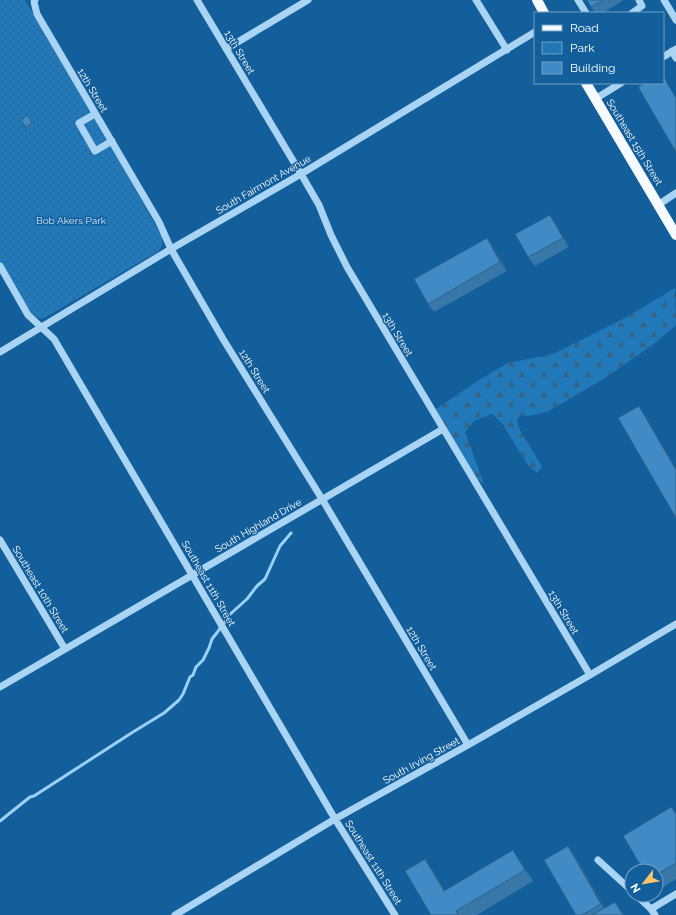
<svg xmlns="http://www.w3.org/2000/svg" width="676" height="915" viewBox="0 0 676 915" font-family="Raleway,sans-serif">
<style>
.forest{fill:url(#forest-firs)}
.park{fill:url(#park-dots)}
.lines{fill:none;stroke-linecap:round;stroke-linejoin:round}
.stream{stroke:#9bd0f7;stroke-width:3}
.minor{stroke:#a9d4f4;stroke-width:7}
.major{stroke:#f5faff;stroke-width:10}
.wall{fill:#3778a9}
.shaded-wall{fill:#2d618a}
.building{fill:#408bc5;stroke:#2d618a}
.labels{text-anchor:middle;stroke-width:3;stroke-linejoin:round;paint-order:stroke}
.street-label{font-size:10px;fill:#fff;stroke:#135f9c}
.park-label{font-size:10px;fill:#d1eafd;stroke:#135f9c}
</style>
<defs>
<pattern id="forest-firs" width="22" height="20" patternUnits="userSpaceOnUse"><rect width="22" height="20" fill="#2279b9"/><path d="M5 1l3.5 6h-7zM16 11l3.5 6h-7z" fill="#376282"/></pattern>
<pattern id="park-dots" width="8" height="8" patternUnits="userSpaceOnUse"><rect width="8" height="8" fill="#2279b9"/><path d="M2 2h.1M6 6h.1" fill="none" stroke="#376282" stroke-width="1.8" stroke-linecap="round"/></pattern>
</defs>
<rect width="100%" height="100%" fill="#135f9c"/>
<!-- forest -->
<path class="forest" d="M 675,288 L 676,325 L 655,343 L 605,378 L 547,412 L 528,416 L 521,415 L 517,420 L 519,428 L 542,467 L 537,473 L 527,464 L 502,423 L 492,414 L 474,421 L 465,432 L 484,484 L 476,478 L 436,409 L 476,382 L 508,363 L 553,354 L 625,318 Z"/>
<!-- park -->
<path class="park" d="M 0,0 L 25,0 L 116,155 L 162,237 C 163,244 163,247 157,252 L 44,318 C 38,320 35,317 31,314 L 0,261 Z"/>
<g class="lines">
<!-- stream -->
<path class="stream" d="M 0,821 L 30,797 L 34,796 L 133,732 L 164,713 L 179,700 L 183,694 L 190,677 L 193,675 L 196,667 L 203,660 L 209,648 L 212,639 L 219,630 L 221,626 L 226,621 L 227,617 L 247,599 L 257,586 L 265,579 L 280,546 L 291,533"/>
<!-- minor -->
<path class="minor" d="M 35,0 L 34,2 L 37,14 L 159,222 L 171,249 L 223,339 L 322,499 L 468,745
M 197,0 L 301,174 L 319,205 L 331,235 L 347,267 L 590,675
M 476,0 L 507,50
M 578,0 L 586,13
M 664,0 L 676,20
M 632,13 L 642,6 L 639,0
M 226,49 L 308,0
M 672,51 L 676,58
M 663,57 L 676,49
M 595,99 L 621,83
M 95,114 L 79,123 L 95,151 L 112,141
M 658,205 L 676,193
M 0,266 L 28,315 L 54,339 L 335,819 L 395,915
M 0,352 L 171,249 L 301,174 L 535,32
M 0,540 L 65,649
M 0,687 L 443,429
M 598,860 L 632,891
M 636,895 L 651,909 L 655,915
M 651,909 L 676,894
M 175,915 L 335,819 L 468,745 L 590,675 L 676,624"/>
<!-- major -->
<path class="major" d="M 537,0 L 544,13
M 586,83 L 676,235"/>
</g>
<!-- wall -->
<path class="wall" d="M 587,0 L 624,0 L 603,13 L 595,13 Z
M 28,115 L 34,126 L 28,130 L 21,120 Z
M 556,224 L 569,247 L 535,266 L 528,257 Z
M 487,238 L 493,247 L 507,271 L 434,312 L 428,304 Z
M 671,807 L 676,813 L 676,879 L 657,891 L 656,890 L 656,871 Z
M 568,846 L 576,858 L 605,908 L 615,902 L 624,915 L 576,915 Z
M 425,859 L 433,871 L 445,891 L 521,862 L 533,881 L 477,915 L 431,915 Z"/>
<!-- shaded-wall -->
<path class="shaded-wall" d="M 550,215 L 556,224 L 569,247 L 563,238 Z
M 487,238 L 493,247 L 507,271 L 500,262 Z
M 639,406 L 645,415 L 676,468 L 676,470 Z
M 568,846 L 576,858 L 609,915 L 601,904 Z
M 513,850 L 521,862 L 533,881 L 525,870 Z
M 425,859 L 433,871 L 452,903 L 444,891 Z
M 615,902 L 624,915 L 623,915 Z"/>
<!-- building -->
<path class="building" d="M 587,0 L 603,0 L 591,7 Z
M 663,76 L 676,98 L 676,152 L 638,87 L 645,83 L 663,83 Z
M 28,115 L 32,123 L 26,127 L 21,120 Z
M 550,215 L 563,238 L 528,257 L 515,234 Z
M 487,238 L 500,262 L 428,304 L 414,279 Z
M 639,406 L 676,470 L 676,518 L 618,418 Z
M 671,807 L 676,814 L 676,863 L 656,875 L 656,871 L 644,871 L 623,836 Z
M 568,846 L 601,904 L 582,915 L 576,915 L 544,860 Z
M 513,850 L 525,870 L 456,911 L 458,915 L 431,915 L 405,871 L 425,859 L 444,891 Z
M 615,902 L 623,915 L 592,915 Z"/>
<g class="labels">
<!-- street labels -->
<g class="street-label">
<text transform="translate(240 52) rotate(59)" y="4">13th Street</text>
<text transform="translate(93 90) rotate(59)" y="4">12th Street</text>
<text transform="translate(635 142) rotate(59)" y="4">Southeast 15th Street</text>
<text transform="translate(263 184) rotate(-30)" y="4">South Fairmont Avenue</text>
<text transform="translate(398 334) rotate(59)" y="4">13th Street</text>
<text transform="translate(255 371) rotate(58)" y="4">12th Street</text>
<text transform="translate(258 525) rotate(-30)" y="4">South Highland Drive</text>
<text transform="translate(209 583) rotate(60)" y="4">Southeast 11th Street</text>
<text transform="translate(41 589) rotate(59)" y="4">Southeast 10th Street</text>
<text transform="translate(564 612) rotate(59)" y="4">13th Street</text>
<text transform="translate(422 648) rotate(59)" y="4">12th Street</text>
<text transform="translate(421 760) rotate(-29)" y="4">South Irving Street</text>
<text transform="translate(374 862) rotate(58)" y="4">Southeast 11th Street</text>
</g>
<!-- park labels -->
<g class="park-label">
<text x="71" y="224">Bob Akers Park</text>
</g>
</g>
<!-- legend -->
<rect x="534" y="12" width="130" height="72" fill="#135f9c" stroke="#719fc4"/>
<rect x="542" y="25" width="20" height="6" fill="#f5faff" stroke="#719fc4"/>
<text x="570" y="32" font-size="12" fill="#ffffff">Road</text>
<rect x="542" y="42" width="20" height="12" fill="url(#park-dots)" stroke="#719fc4"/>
<text x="570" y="52" font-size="12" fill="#ffffff">Park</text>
<rect x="542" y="62" width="20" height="12" fill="#408bc5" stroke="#719fc4"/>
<text x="570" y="72" font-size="12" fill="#ffffff">Building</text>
<!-- north arrow -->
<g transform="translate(644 883) rotate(239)"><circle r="19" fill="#135f9c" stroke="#719fc4"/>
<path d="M0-3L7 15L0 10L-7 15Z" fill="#ffc36b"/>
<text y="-6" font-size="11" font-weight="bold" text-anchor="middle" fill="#ffffff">N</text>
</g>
</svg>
